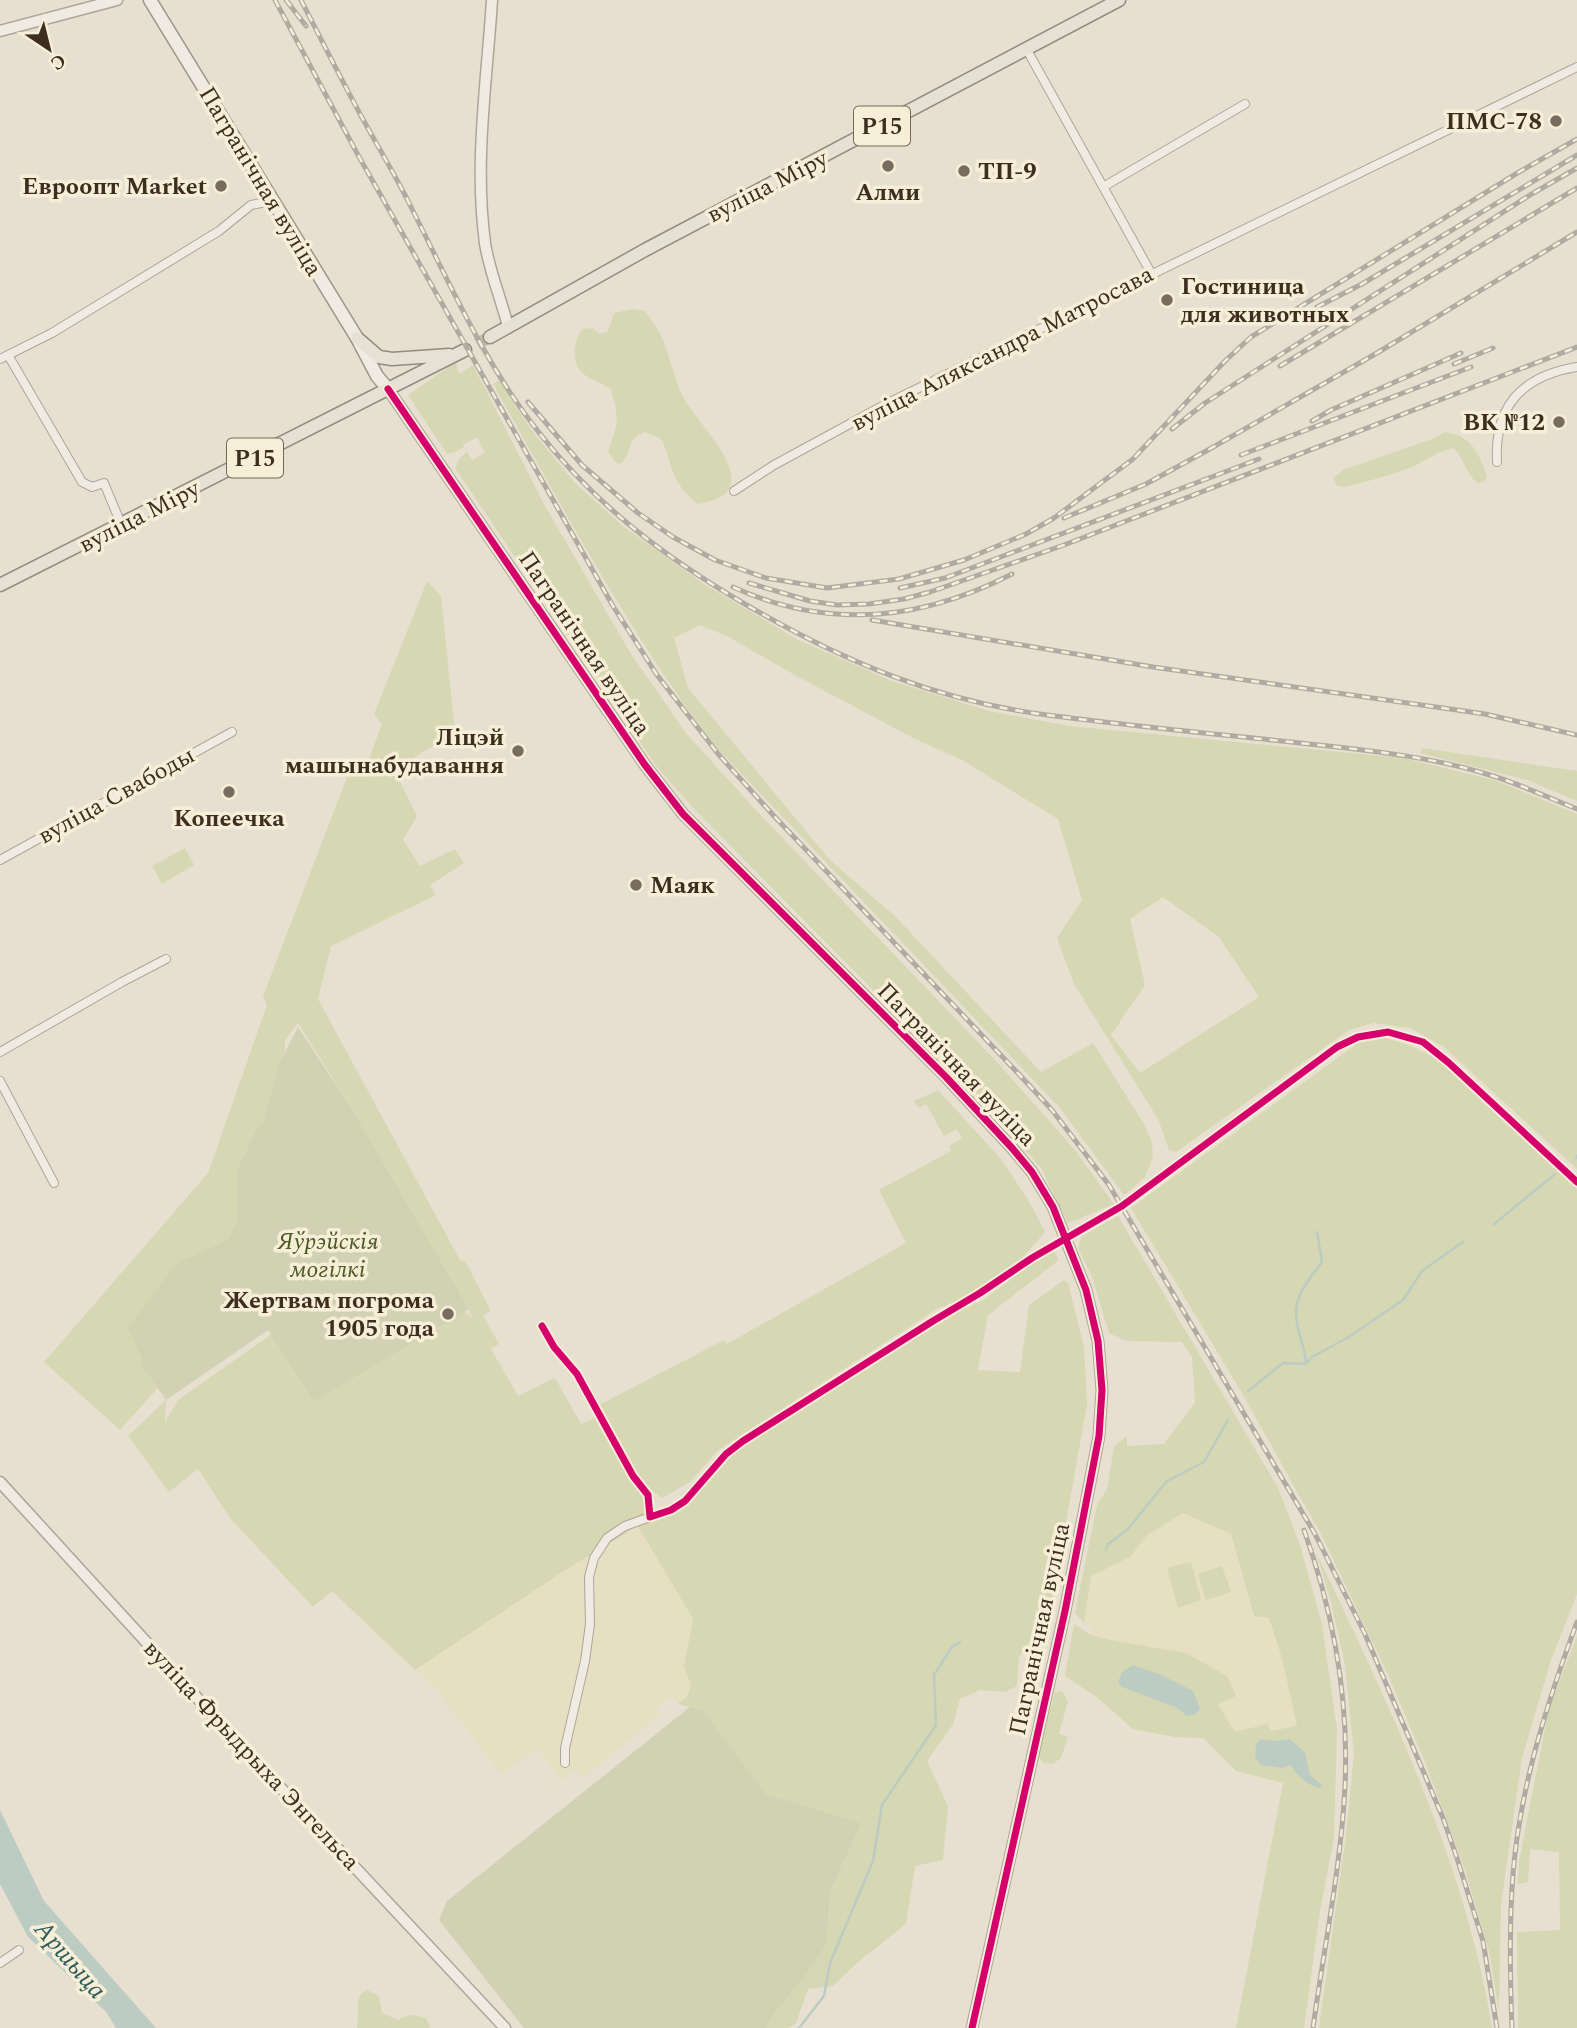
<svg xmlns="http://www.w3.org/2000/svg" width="1577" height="2028" viewBox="0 0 1577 2028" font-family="Spectral,serif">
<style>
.farmland{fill:#e6dfc2}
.green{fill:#d6d7b3;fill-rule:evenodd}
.cemetery{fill:#d1d1b3}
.water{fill:#bcccc2}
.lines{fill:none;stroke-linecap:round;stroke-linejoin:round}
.stream{stroke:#bcccc2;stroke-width:2.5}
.primary-tunnel{stroke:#c5bcae;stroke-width:12;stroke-dasharray:12 6;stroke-linecap:butt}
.minor-casing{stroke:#ada599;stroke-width:10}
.tertiary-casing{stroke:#ada599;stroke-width:13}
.secondary-casing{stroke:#9c958a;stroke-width:15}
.primary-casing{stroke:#928b80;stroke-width:15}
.minor{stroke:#efebe3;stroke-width:8}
.tertiary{stroke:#efebe3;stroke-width:10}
.secondary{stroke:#efebe3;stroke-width:12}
.primary{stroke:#e6e1d4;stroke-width:12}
.rail-casing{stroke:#afaaa2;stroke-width:5}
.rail{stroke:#f7eed8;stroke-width:2.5;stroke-dasharray:8;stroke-linecap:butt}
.cycleway-casing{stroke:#f7eed8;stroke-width:11}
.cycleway{stroke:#d6006c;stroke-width:7}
.poi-dot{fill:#786c5e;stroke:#f7eed8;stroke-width:2.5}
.labels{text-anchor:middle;stroke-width:7;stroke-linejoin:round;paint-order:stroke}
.shield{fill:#f7eed8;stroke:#756857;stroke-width:2}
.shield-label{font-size:23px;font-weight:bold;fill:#3d2e20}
.poi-label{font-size:24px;font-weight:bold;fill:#3d2e20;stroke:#f7eed8;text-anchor:end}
.street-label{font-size:24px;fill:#3d2e20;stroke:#f7eed8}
.park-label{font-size:24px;font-style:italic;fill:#4d5a26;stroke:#f7eed8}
.water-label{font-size:26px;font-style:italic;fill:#2f5d5a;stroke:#f7eed8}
</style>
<rect width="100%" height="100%" fill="#e7e0d1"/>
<!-- farmland -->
<path class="farmland" d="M 1183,1513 L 1231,1534 L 1253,1616 L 1269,1617 L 1282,1658 L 1297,1726 L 1270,1731 L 1268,1725 L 1235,1733 L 1218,1703 L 1110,1640 L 1091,1635 L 1092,1626 L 1084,1623 L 1091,1576 L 1129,1557 L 1147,1535 Z
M 638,1526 L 693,1619 L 684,1665 L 692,1685 L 687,1697 L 677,1704 L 672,1696 L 656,1709 L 660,1715 L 583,1778 L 575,1769 L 561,1782 L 538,1748 L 501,1775 L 438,1692 L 416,1670 L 567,1569 Z"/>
<!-- green -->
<path class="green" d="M 633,309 L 645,311 C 650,319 656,326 660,334 C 670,353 673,376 682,395 C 697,426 776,493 697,504 C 689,496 680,488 675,477 C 669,465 668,451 661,439 L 645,432 C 624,440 634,453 620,464 L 615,462 L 608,451 C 619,422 619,419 611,389 C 603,384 593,381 585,375 C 570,364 573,343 582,329 L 592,328 L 600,334 L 608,331 L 614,313 Z
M 457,361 L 457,369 L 460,374 L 473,365 L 545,506 L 631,654 L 686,733 L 753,807 L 997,1062 L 1075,1150 L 1114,1204 L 1068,1223 L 1041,1168 L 980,1098 L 696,811 L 657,767 L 455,468 L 459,459 L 467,452 L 472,460 L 485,453 L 477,437 L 463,445 L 464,447 L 455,452 L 447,454 L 408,395 Z
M 499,380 L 532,431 L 575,483 L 624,527 L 704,584 L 798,640 L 892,681 L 989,711 L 1069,726 L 1403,758 L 1494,780 L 1577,814 L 1577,1169 L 1444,1047 L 1410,1028 L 1374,1023 L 1349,1030 L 1176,1152 L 1169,1150 L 1158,1119 L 1074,984 L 1057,938 L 1082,900 L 1058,819 L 962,760 L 913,738 L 793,674 L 727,636 L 699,625 L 674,638 L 688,688 L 830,860 L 895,916 L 1041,1072 L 1093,1043 L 1144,1124 L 1152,1142 L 1153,1157 L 1145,1177 L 1124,1195 L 1060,1108 L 714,745 C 628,632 562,506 493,384 ZM 1163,897 L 1219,937 L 1259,997 L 1140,1073 L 1111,1035 L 1145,985 L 1130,919 Z
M 1445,432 C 1472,436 1478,452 1487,476 L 1485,482 L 1477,483 C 1466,474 1464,459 1454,448 C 1438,451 1424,462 1409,468 C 1389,476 1367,481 1346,487 L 1337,486 L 1333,478 L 1343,470 L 1435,438 Z
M 427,581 L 441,596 L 455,732 L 394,770 L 417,816 L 403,840 L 420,866 L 455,849 L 464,863 L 430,885 L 436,895 L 331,946 L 318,999 L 460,1260 L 465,1261 L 491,1311 L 483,1315 L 499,1344 L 491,1349 L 518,1396 L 555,1378 L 581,1424 L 595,1418 L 629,1478 L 659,1514 L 691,1493 L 725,1457 L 939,1321 L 985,1299 L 1035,1261 L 1054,1251 L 1059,1260 L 988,1315 L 978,1370 L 1020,1372 L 1029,1305 L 1064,1280 L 1068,1283 L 1084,1347 L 1087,1404 L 1049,1618 L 1019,1657 L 1017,1686 L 1005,1692 L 980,1690 L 960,1699 L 953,1724 L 927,1761 L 948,1806 L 943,1860 L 915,1866 L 906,1924 L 857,1963 L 833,1986 L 808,1989 L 796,2023 L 788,2028 L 527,2028 L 805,1922 L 829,1920 L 831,1890 L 861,1823 L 766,1794 L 702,1709 L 677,1704 L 687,1697 L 691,1685 L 684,1666 L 693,1619 L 638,1526 L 567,1569 L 415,1670 L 332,1591 L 313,1607 L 230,1518 L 198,1469 L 169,1492 L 128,1436 L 166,1400 L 165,1422 L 178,1400 L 283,1326 L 458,1306 L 472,1318 L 469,1309 L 350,1106 L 298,1023 L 285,1040 L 285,1067 L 319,1070 L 155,1391 L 120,1430 L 44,1362 L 208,1173 L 267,1005 L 263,996 L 347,777 L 364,772 L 382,724 L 374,714 Z
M 1422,748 L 1577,771 L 1577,801 L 1527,780 L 1420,753 Z
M 185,848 L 194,865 L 162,884 L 152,866 Z
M 1386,1038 L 1414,1047 L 1438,1060 L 1577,1189 L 1577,1594 L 1551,1660 L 1522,1758 L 1501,1904 L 1499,2011 L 1489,1951 L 1464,1867 L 1425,1762 L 1388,1675 L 1322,1536 L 1239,1388 L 1131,1208 L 1358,1043 Z
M 938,1090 L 1001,1159 L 1030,1203 L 1045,1232 L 1024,1256 L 978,1292 L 937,1309 L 718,1450 L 690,1482 L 662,1498 C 630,1476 617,1438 599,1405 L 724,1340 L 727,1344 L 906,1243 L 879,1190 L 951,1151 L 949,1146 L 962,1138 L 957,1129 L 944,1136 L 926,1104 L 918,1108 L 914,1101 Z
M 1118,1216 L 1278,1488 L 1300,1545 L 1322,1624 L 1337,1729 L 1334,1838 L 1320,1911 L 1304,2028 L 1236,2028 L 1283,1783 L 1236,1771 L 1203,1738 L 1175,1737 L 1133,1729 L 1095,1696 L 1065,1676 L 1074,1624 L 1091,1635 L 1110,1640 L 1186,1653 L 1227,1676 L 1236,1696 L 1218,1704 L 1235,1732 L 1268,1724 L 1270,1731 L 1297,1726 L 1282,1658 L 1269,1618 L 1254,1616 L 1231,1534 L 1183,1513 L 1147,1535 L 1130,1557 L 1091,1576 L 1084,1623 L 1075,1613 L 1097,1505 L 1107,1489 L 1114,1447 L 1127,1436 L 1127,1446 L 1164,1444 L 1195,1402 L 1192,1358 L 1182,1342 L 1127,1341 L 1109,1333 L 1092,1277 L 1078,1248 L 1082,1236 ZM 1133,1665 L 1187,1716 L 1175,1707 L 1122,1687 ZM 1261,1739 L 1275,1741 L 1290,1739 L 1305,1752 L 1310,1775 L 1321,1784 L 1290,1765 Z
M 1316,1552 C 1387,1701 1466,1863 1492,2028 L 1319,2028 L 1346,1835 L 1354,1754 L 1345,1665 L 1331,1602 Z
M 1191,1562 L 1201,1600 L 1178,1608 L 1167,1568 Z
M 1222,1566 L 1231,1592 L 1206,1600 L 1198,1574 Z
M 1577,1636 L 1577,2028 L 1518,2028 L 1517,1932 L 1560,1930 L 1559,1852 L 1530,1849 L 1528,1882 L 1518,1884 L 1519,1861 L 1549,1708 Z
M 1062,1691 L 1068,1701 L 1059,1734 L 1068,1737 L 1061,1758 L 1053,1764 L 1043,1763 L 1038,1756 L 1055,1692 Z
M 367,1990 L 379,1996 L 382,2013 L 398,2020 C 409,2014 415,2014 427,2019 L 430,2028 L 357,2028 C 359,2017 356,2005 360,1995 Z"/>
<!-- cemetery -->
<path class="cemetery" d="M 298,1027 L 350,1106 L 469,1309 L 314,1401 L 268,1330 L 166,1400 L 140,1362 L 143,1360 L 128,1328 L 176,1264 L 228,1240 L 238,1220 L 237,1171 L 255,1133 L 263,1123 L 280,1062 Z
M 690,1707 L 702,1709 L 766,1794 L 861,1823 L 831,1890 L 826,1945 L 806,1974 L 774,2013 L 766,2028 L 524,2028 L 439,1920 L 447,1901 Z"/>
<!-- water -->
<path class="water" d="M 1133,1665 L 1161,1675 L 1193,1691 L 1200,1708 L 1196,1714 L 1187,1716 L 1175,1707 L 1122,1687 L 1118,1682 L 1122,1672 Z
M 1261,1739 L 1275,1741 L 1290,1739 L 1305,1752 L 1310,1775 L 1321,1784 L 1322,1788 C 1307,1786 1299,1777 1290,1765 L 1282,1768 L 1261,1765 L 1255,1757 L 1256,1744 Z
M 0,1810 L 44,1901 L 156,2028 L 116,2028 L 106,2012 L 28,1937 L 0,1884 Z"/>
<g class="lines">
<!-- stream -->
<path class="stream" d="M 1576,1158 L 1577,1156
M 1494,1224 L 1555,1174
M 1306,1362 C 1305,1348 1299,1337 1297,1323 C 1292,1297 1308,1281 1322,1262 L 1317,1232
M 1248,1391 L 1283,1363 L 1306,1364 L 1312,1357 L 1347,1338 L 1403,1300 L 1422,1271 L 1463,1242
M 1106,1550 L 1108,1544 L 1127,1530 L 1167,1481 L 1204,1462 L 1228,1420
M 799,2028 L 824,1996 L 830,1963 L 873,1861 L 882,1805 L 936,1725 L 934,1675 L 952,1647 L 960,1642"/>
<!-- primary-tunnel -->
<path class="primary-tunnel" d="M 477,344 L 490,337"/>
<!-- minor casing -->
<g class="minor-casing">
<path id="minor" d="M 1027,50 L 1151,273
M 1103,187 L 1245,104
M 8,355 L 82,482 L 92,487 L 104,483 L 121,524
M 0,359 L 52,333 L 219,231 L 251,205 L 272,201
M 1497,462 C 1494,406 1522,376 1577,367
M 734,491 L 774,465 L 890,402 L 1577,67
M 0,860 L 232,732
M 0,1052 L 122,982 L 166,959
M 0,1081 L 54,1183
M 542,1326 L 554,1347 L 577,1374 L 633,1476 L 648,1495 L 650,1517 L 671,1510 L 685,1501 L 726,1454 L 743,1441 L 933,1321 L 980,1293 L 1032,1258 L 1122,1206 L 1337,1047 L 1358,1037 L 1388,1032 L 1423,1042 L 1449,1063 L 1577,1182
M 565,1763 L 565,1748 L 585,1661 L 590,1624 L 589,1577 L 594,1558 L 607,1538 L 625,1526 L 650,1517
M 0,1963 L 19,1950"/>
</g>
<!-- tertiary casing -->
<g class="tertiary-casing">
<path id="tertiary" d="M 492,0 C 487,80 474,162 485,243 C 489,270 501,299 508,326
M 0,31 L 117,0
M 388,389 L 645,765 L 683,814 L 946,1077 L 1012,1148 L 1032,1172 L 1053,1207 L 1086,1290 L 1098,1341 L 1102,1390 L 1099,1436 L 1065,1611 L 972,2028
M 0,1482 L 222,1725 L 505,2028"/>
</g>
<!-- secondary casing -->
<g class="secondary-casing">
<path id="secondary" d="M 150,0 L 357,338 L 377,376 L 388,389"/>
</g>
<!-- primary casing -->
<g class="primary-casing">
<path id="primary" d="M 490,337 L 645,250 L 1119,0
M 357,338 L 379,357 L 392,359 L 449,355
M 0,585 L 465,350"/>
</g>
<!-- minor -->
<use href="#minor" class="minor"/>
<!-- tertiary -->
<use href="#tertiary" class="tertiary"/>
<!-- secondary -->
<use href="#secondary" class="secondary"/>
<!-- primary -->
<use href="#primary" class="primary"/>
<!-- rail casing -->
<g class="rail-casing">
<path id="rail" d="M 275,0 L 358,155 L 613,606 L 657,675 L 719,755 L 774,816 L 1015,1070 L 1052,1110 L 1109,1185 L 1315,1534 L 1365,1634 L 1443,1818 L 1457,1858 L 1483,1941 L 1497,2028
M 286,0 L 306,26
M 301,0 C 322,41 343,83 365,123 C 381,152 398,180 412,209 C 450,284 485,364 537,430 C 596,506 667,559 750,607 C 845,662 938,701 1047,715 C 1131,726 1216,734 1300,743 C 1364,750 1431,756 1493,776 C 1522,785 1549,798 1577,809
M 1317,307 L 1362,284 L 1577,155
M 1454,364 L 1493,348
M 1280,366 L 1577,188
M 528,402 L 582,465 L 638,513 L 673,537 L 715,560 L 766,578 L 827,588 L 899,579 L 964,560 L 1026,534 L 1054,518 L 1133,459 L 1226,360 L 1251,337 L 1519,172 L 1577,139
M 1312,421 L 1331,410 L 1461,353
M 1172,429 L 1205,403 L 1530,195 L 1577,168
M 1241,455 L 1471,367
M 1064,518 L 1146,484 L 1208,450 L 1377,353 L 1577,232
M 749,583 L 810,601 L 837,605 L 869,604 L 904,599 L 930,592 L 1064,545 L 1577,347
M 733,587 C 827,630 921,621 1012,574
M 900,588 L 945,578 L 1259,459
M 872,620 L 1153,667 L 1485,714 L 1577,735
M 1304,1530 C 1333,1611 1349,1699 1345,1786 C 1341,1867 1324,1947 1313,2028
M 1512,2028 C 1510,1977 1509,1925 1513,1874 C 1520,1787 1547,1703 1577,1622"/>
</g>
<!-- rail -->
<use href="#rail" class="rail"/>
<!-- cycleway casing -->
<g class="cycleway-casing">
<path id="cycleway" d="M 388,389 L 645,765 L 683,814 L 946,1077 L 1012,1148 L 1032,1172 L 1053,1207 L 1086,1290 L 1098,1341 L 1102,1390 L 1099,1436 L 1065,1611 L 972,2028
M 542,1326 L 554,1347 L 577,1374 L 633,1476 L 648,1495 L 650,1517 L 671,1510 L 685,1501 L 726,1454 L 743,1441 L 933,1321 L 980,1293 L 1032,1258 L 1122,1206 L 1337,1047 L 1358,1037 L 1388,1032 L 1423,1042 L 1449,1063 L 1577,1182"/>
</g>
<!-- cycleway -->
<use href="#cycleway" class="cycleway"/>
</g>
<!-- markers -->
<g class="poi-dot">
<circle cx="1556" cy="121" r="7"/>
<circle cx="888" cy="166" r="7"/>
<circle cx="964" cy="171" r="7"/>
<circle cx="221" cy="186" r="7"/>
<circle cx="1167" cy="300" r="7"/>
<circle cx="1559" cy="422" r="7"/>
<circle cx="518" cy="751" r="7"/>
<circle cx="229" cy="792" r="7"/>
<circle cx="636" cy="885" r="7"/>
<circle cx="448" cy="1314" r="7"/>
</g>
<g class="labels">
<!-- shield labels -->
<g class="shield">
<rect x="854" y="106.5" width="56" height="39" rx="5"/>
<rect x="227" y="438.5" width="56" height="39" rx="5"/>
</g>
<g class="shield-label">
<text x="882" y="134">Р15</text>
<text x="255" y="466">Р15</text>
</g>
<!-- poi labels -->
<g class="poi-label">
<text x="1542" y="129">ПМС-78</text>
<text x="978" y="179" text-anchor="start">ТП-9</text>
<text x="207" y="194">Евроопт Market</text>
<text x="888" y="200" text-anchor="middle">Алми</text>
<text x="1181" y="294" text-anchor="start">Гостиница<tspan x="1181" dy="28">для животных</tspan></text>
<text x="1545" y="430">ВК №12</text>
<text x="504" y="745">Ліцэй<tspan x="504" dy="28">машынабудавання</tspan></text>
<text x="229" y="826" text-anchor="middle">Копеечка</text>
<text x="650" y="893" text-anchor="start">Маяк</text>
<text x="434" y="1308">Жертвам погрома<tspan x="434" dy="28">1905 года</tspan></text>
</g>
<!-- street labels -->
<g class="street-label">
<text transform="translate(261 181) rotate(59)" y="8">Пагранічная вуліца</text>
<text transform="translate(767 186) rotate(-27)" y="8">вуліца Міру</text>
<text transform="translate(1002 348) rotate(-27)" y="8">вуліца Аляксандра Матросава</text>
<text transform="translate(139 516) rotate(-27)" y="8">вуліца Міру</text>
<text transform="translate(585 643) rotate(56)" y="8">Пагранічная вуліца</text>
<text transform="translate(116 795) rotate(-29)" y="8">вуліца Свабоды</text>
<text transform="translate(957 1064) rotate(46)" y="8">Пагранічная вуліца</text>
<text transform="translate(1039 1629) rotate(-78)" y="8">Пагранічная вуліца</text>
<text transform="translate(252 1755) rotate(47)" y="8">вуліца Фрыдрыха Энгельса</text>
</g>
<!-- park labels -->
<g class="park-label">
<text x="328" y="1249">Яўрэйскія<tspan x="328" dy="28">могілкі</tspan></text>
</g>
<!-- water labels -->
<g class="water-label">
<text transform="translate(71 1959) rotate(49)" y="9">Аршыца</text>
</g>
</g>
<!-- north arrow -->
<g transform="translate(49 49) rotate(145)" stroke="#f7eed8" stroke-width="5" paint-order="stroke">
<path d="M0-5L12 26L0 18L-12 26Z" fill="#3d2e20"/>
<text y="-10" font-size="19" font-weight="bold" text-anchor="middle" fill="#3d2e20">С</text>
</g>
</svg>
